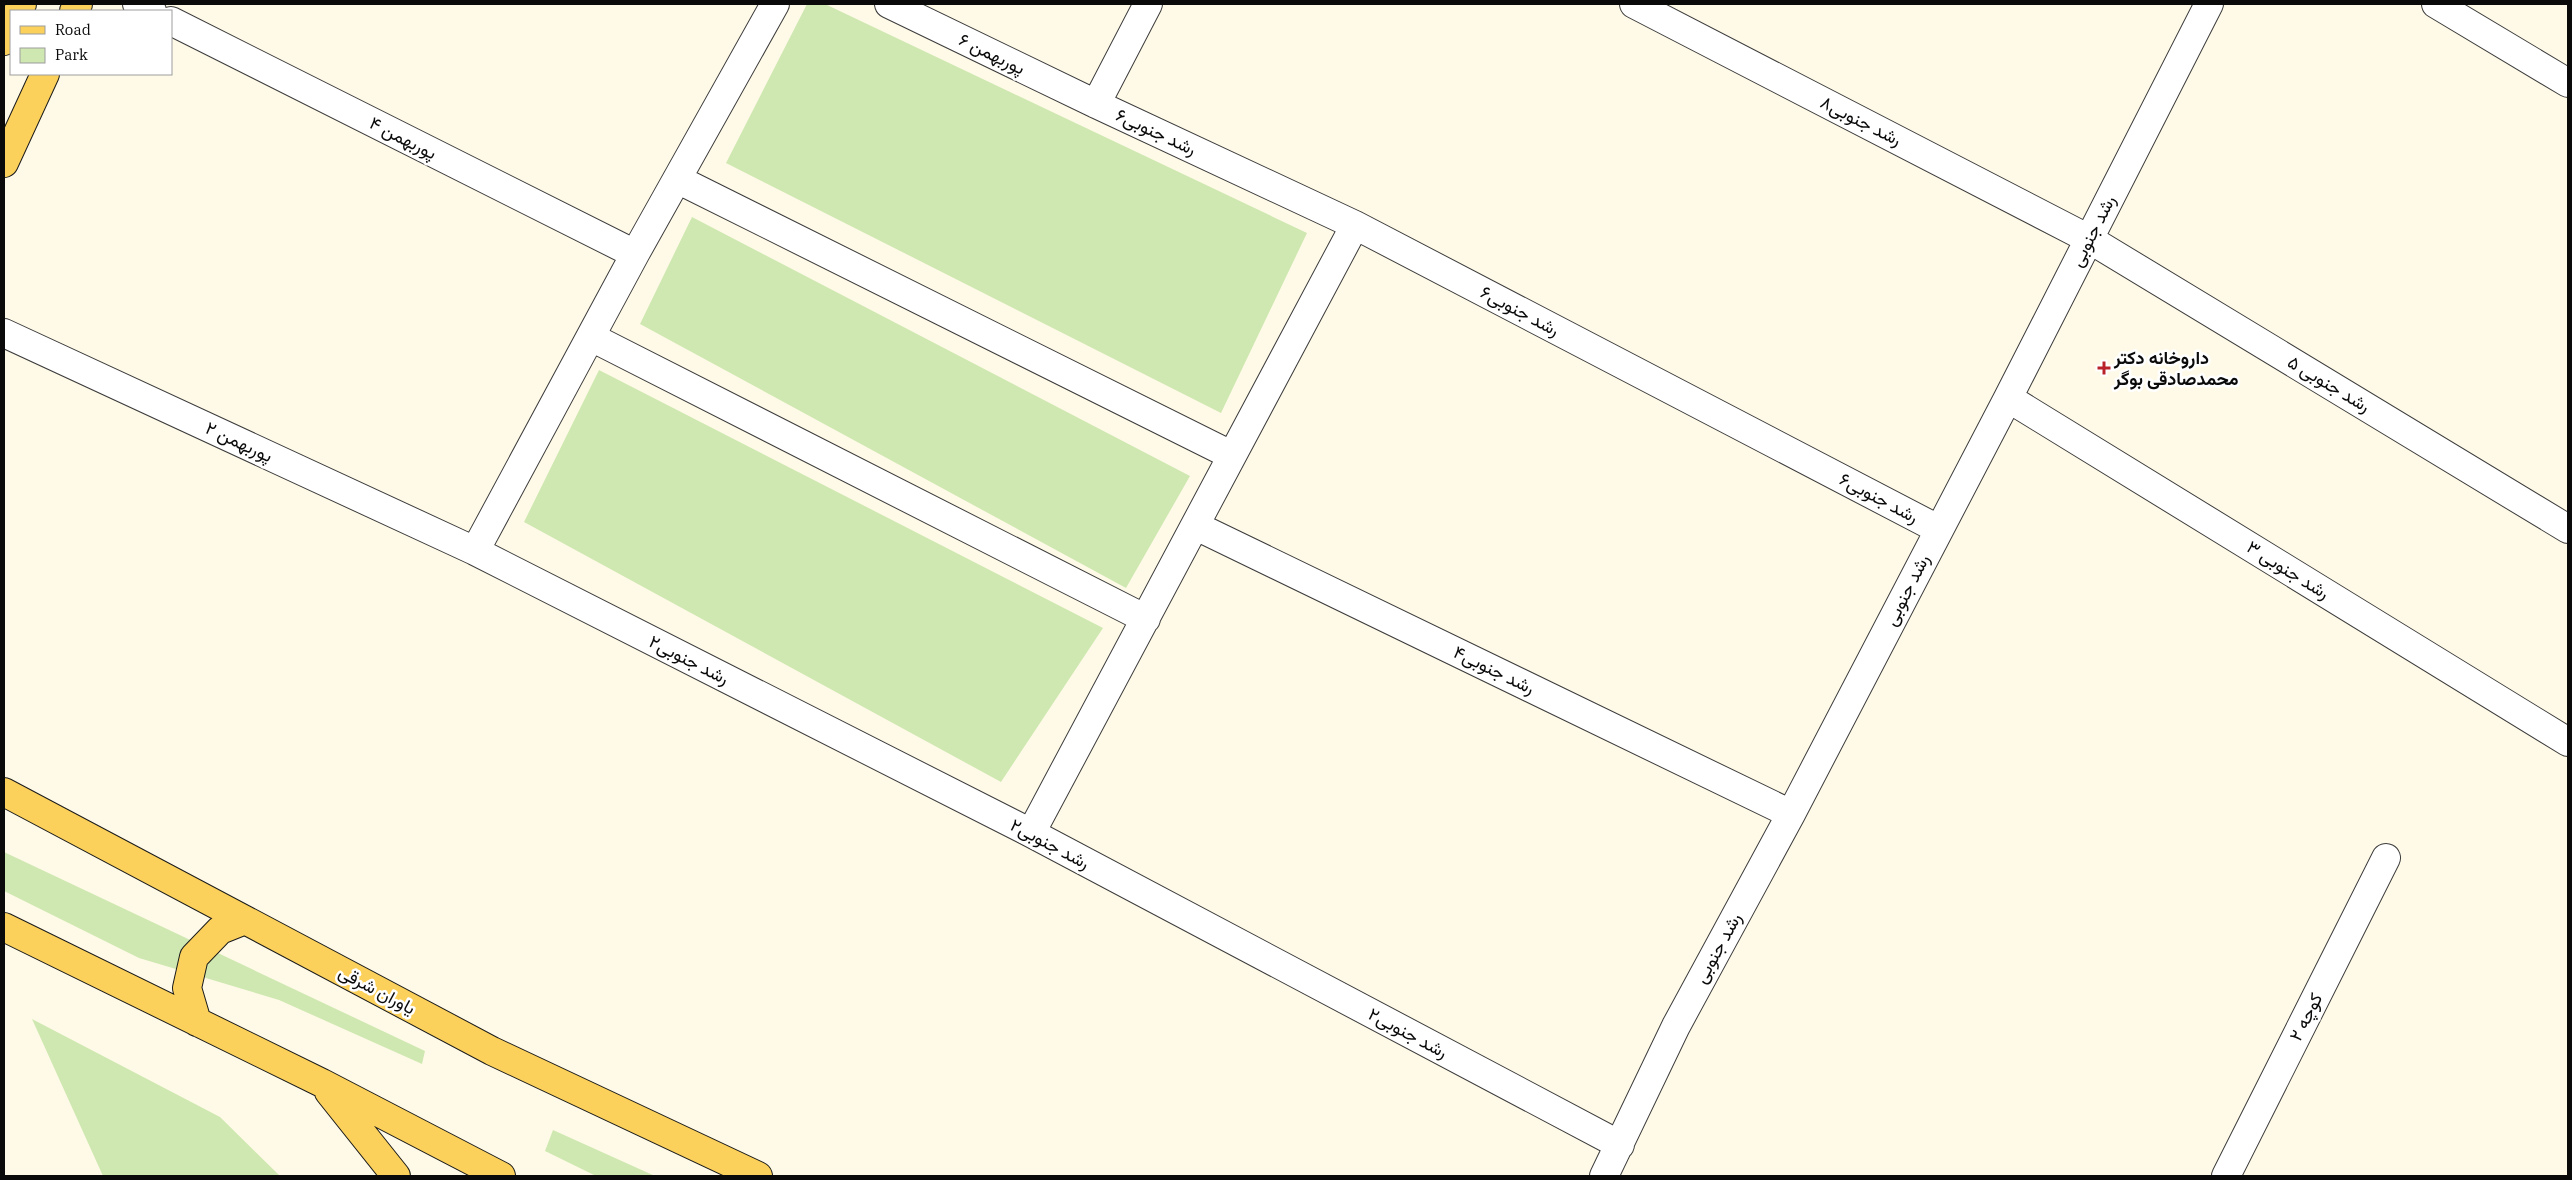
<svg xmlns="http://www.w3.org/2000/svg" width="2572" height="1180" viewBox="0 0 2572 1180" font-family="'IBM Plex Serif',Vazirmatn,serif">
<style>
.green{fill:#cfe8b1}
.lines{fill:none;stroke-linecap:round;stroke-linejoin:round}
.minor-casing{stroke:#3d3d3d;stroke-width:30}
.major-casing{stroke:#1b1b1b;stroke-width:30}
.minor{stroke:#fff;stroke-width:28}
.major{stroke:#fbd15b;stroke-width:28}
.poi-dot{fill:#ba222b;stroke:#fff;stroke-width:2}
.labels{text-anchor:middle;stroke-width:5;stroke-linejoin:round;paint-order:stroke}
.street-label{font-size:18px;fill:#0a0a0a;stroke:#fff}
.poi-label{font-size:18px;font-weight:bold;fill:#0a0a0a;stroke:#fff;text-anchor:start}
</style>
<rect width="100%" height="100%" fill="#fffae7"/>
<!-- green -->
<path class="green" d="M 807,4 L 825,4 L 1307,233 L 1221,413 L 726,163 Z
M 692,217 L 1190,476 L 1126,588 L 640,324 Z
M 599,370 L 1103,628 L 1001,782 L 524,522 Z
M 4,852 L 425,1051 L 422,1064 L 279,1000 L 139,958 L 4,891 Z
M 32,1019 L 220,1117 L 280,1176 L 103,1176 Z
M 553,1130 L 655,1176 L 596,1176 L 545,1151 Z"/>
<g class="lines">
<!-- minor casing -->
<g class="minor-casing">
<path id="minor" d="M 137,4 L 152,11
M 889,4 L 1096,104 L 1355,225 L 1938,529
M 1634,4 L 2089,239 L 2568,529
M 2436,4 L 2568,83
M 171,21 L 635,254
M 1096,104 L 1148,4
M 677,179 L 1231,455
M 4,333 L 475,551 L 1031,833 L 1620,1145
M 591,337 L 1146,619
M 2008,398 L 2568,742
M 1196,526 L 1791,814
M 475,551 L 635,254 L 775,4
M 1031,833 L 1355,225
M 1604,1176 L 1676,1026 L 1791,814 L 2008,398 L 2209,4
M 2226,1176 L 2386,858"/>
</g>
<!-- major casing -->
<g class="major-casing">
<path id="major" d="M 18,11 L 22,4
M 74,11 L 78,4
M 4,41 L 11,26
M 4,163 L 45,74
M 4,792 L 492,1051 L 758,1176
M 4,927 L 322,1083 L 501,1176
M 197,1022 L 187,988 L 194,957 L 220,930 L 245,920
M 329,1092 L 396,1176"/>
</g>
<!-- minor -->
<use href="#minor" class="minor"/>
<!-- major -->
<use href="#major" class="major"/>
</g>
<!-- markers -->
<path class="poi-dot" d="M2101.5 360.5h5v5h5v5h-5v5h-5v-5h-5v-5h5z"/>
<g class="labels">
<!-- street labels -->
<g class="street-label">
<text transform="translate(992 54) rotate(26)" y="6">پوربهمن ۶</text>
<text transform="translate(1861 121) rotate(27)" y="6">رشد جنوبی۸</text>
<text transform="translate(1156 132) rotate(25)" y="6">رشد جنوبی۶</text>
<text transform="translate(403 138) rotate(27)" y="6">پوربهمن ۴</text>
<text transform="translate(2093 231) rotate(-63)" y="6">رشد جنوبی</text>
<text transform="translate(1520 311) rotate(28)" y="6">رشد جنوبی۶</text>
<text transform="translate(2329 384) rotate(31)" y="6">رشد جنوبی ۵</text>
<text transform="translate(239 442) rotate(25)" y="6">پوربهمن ۲</text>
<text transform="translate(1879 498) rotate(28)" y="6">رشد جنوبی۶</text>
<text transform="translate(2288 570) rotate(32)" y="6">رشد جنوبی ۳</text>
<text transform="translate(1907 590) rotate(-63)" y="6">رشد جنوبی</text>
<text transform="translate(689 660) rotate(27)" y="6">رشد جنوبی۲</text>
<text transform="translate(1494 670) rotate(26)" y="6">رشد جنوبی۴</text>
<text transform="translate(1050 844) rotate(28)" y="6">رشد جنوبی۲</text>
<text transform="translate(1718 948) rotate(-61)" y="6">رشد جنوبی</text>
<text transform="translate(377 990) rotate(28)" y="6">یاوران شرقی</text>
<text transform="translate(2306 1017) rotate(-63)" y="6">کوچه ۲</text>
<text transform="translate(1408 1033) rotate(28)" y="6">رشد جنوبی۲</text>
</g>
<!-- poi labels -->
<g class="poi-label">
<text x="2114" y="364">داروخانه دکتر<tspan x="2114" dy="21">محمدصادقی بوگر</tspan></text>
</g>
</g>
<!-- border -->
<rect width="2572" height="1180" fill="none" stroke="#0a0a0a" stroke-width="10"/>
<!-- legend -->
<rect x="10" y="10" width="162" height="65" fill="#ffffff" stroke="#9d9d9d"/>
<rect x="20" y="26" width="25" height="8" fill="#fbd15b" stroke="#9d9d9d"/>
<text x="55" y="35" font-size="15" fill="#0a0a0a">Road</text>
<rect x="20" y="48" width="25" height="15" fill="#cfe8b1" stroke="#9d9d9d"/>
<text x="55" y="60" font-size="15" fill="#0a0a0a">Park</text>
</svg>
